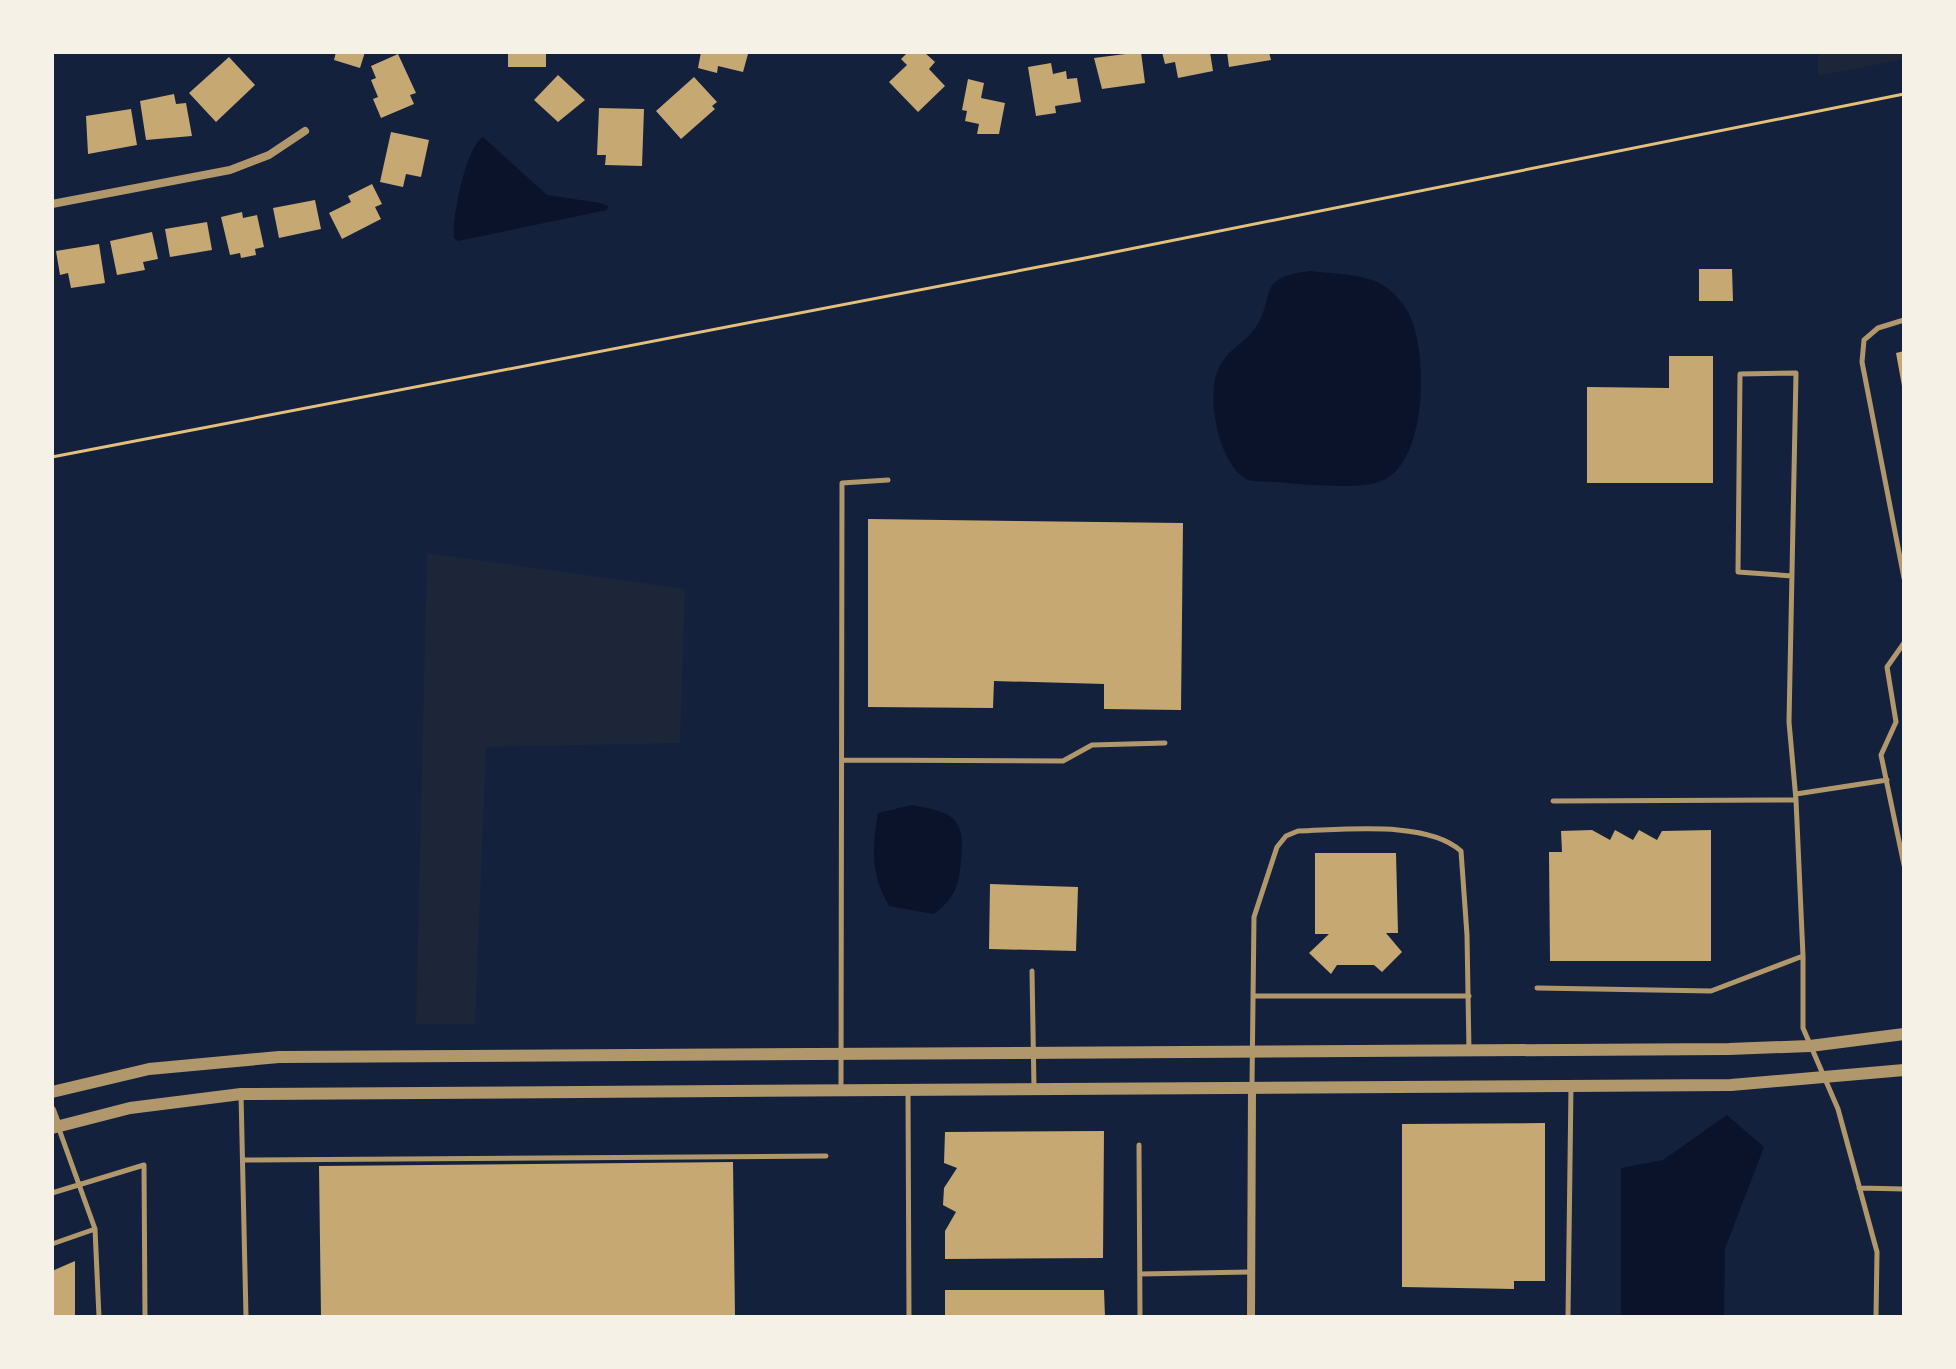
<svg xmlns="http://www.w3.org/2000/svg" width="1956" height="1369" viewBox="0 0 1956 1369" font-family="'IBM Plex Sans',sans-serif">
<style>
.green{fill:#1d2539}
.water{fill:#0b132b}
.building{fill:#c6a872}
.lines{fill:none;stroke-linecap:round;stroke-linejoin:round}
.path{stroke:#e5c07b;stroke-width:3}
.service{stroke:#b1986c;stroke-width:5}
.minor{stroke:#b1986c;stroke-width:8}
.tertiary{stroke:#b1986c;stroke-width:12}
</style>
<rect width="100%" height="100%" fill="#14213d"/>
<!-- green -->
<path class="green" d="M 1818,52 L 1904,52 L 1904,59 L 1818,76 Z
M 427,553 L 685,589 L 680,743 L 486,747 L 475,1024 L 416,1024 Z"/>
<!-- water -->
<path class="water" d="M 483,137 L 547,195 L 600,203 L 608,206 L 607,210 L 458,241 L 454,238 C 452,218 466,146 483,137 Z
M 1310,271 C 1333,274 1368,273 1387,288 C 1396,295 1406,306 1410,316 C 1428,355 1427,459 1384,480 C 1358,493 1283,481 1251,481 C 1220,471 1206,400 1217,372 C 1226,350 1241,346 1253,331 C 1278,298 1252,278 1310,271 Z
M 912,805 C 953,812 966,818 961,860 C 959,886 955,898 934,914 L 889,906 C 870,872 872,849 878,813 Z
M 1727,1115 L 1764,1147 L 1725,1249 L 1724,1317 L 1621,1317 L 1621,1168 L 1663,1160 Z"/>
<!-- building -->
<path class="building" d="M 336,52 L 365,52 L 360,68 L 334,60 Z
M 508,52 L 546,52 L 546,67 L 508,67 Z
M 701,52 L 748,54 L 743,72 L 718,66 L 717,73 L 698,68 Z
M 908,52 L 924,52 L 935,62 L 929,69 L 945,86 L 918,112 L 889,82 L 907,65 L 901,59 Z
M 1141,52 L 1145,83 L 1102,89 L 1094,58 Z
M 1162,52 L 1210,52 L 1213,71 L 1178,78 L 1175,62 L 1165,64 Z
M 1227,52 L 1269,52 L 1271,60 L 1229,67 Z
M 398,54 L 416,93 L 410,95 L 414,104 L 381,118 L 373,99 L 378,97 L 371,80 L 376,78 L 371,66 Z
M 229,57 L 255,85 L 216,122 L 189,93 Z
M 1051,63 L 1053,74 L 1066,71 L 1067,79 L 1077,78 L 1081,102 L 1055,106 L 1056,113 L 1036,116 L 1028,67 Z
M 558,75 L 585,100 L 558,122 L 534,100 Z
M 694,77 L 717,102 L 712,106 L 715,109 L 681,139 L 656,111 Z
M 968,79 L 984,83 L 981,98 L 1005,103 L 999,134 L 977,134 L 979,124 L 965,121 L 967,111 L 962,110 Z
M 174,94 L 176,104 L 186,103 L 192,136 L 146,140 L 140,101 Z
M 599,108 L 644,109 L 642,166 L 605,165 L 606,155 L 597,155 Z
M 131,109 L 137,145 L 88,154 L 86,116 Z
M 391,132 L 429,140 L 421,177 L 406,174 L 403,187 L 380,182 Z
M 372,184 L 382,204 L 375,207 L 381,219 L 342,239 L 329,213 L 351,202 L 348,196 Z
M 315,200 L 321,229 L 279,238 L 273,208 Z
M 242,212 L 243,218 L 257,215 L 264,247 L 255,249 L 256,255 L 241,258 L 240,253 L 230,255 L 221,217 Z
M 207,222 L 212,250 L 170,257 L 165,229 Z
M 152,232 L 158,259 L 143,262 L 145,270 L 117,275 L 110,241 Z
M 99,244 L 105,283 L 71,288 L 68,273 L 60,275 L 56,251 Z
M 1699,269 L 1732,269 L 1733,301 L 1699,301 Z
M 1904,351 L 1904,386 L 1902,386 L 1896,353 Z
M 1669,356 L 1713,356 L 1713,483 L 1587,483 L 1587,387 L 1669,388 Z
M 868,519 L 1183,523 L 1181,710 L 1104,709 L 1104,684 L 994,681 L 993,708 L 868,707 Z
M 1592,830 L 1610,840 L 1615,830 L 1633,840 L 1639,830 L 1657,840 L 1662,831 L 1711,830 L 1711,961 L 1550,961 L 1549,852 L 1562,852 L 1561,831 Z
M 1315,853 L 1396,853 L 1398,933 L 1386,933 L 1402,952 L 1382,972 L 1374,965 L 1337,965 L 1331,974 L 1309,953 L 1329,934 L 1315,934 Z
M 990,884 L 1078,887 L 1076,951 L 989,949 Z
M 1545,1123 L 1545,1281 L 1514,1281 L 1514,1289 L 1402,1287 L 1402,1124 Z
M 1104,1131 L 1103,1258 L 945,1259 L 945,1231 L 956,1212 L 943,1205 L 944,1188 L 957,1168 L 944,1163 L 945,1132 Z
M 733,1162 L 735,1317 L 321,1317 L 319,1166 Z
M 75,1261 L 75,1317 L 52,1317 L 52,1271 Z
M 945,1290 L 1104,1290 L 1105,1317 L 945,1317 Z"/>
<g class="lines">
<!-- path -->
<path class="path" d="M 52,457 L 1085,258 L 1904,94"/>
<!-- service -->
<path class="service" d="M 1904,320 L 1878,328 L 1864,340 L 1862,362 L 1904,578
M 1792,576 L 1738,572 L 1740,374 L 1796,373 L 1789,722 L 1796,800
M 1904,643 L 1887,667 L 1896,722 L 1881,755 L 1904,865
M 843,760 L 1063,761 L 1092,745 L 1165,743
M 1796,794 L 1887,780
M 1553,801 L 1796,800 L 1803,956 L 1803,1028 L 1838,1109 L 1877,1252 L 1876,1317
M 1032,971 L 1034,1088
M 1537,988 L 1711,991 L 1803,956
M 1253,996 L 1469,996
M 1252,1085 L 1254,917 L 1277,847 L 1286,836 L 1298,831 C 1343,830 1427,820 1461,851 L 1467,935 L 1469,1051
M 841,1089 L 842,483 L 888,480
M 908,1091 L 909,1317
M 241,1094 L 246,1317
M 59,1129 L 95,1229 L 99,1317
M 1139,1145 L 1140,1317
M 245,1160 L 826,1156
M 1859,1188 L 1904,1189
M 52,1193 L 144,1165 L 145,1317
M 52,1244 L 95,1229
M 1140,1274 L 1250,1272
M 1568,1317 L 1571,1086"/>
<!-- minor -->
<path class="minor" d="M 52,204 L 230,170 L 269,155 L 305,131
M 52,1110 L 58,1126
M 1251,1317 L 1252,1088"/>
<!-- tertiary -->
<path class="tertiary" d="M 52,1092 L 149,1069 L 279,1057 L 1729,1049 L 1810,1046 L 1904,1034
M 52,1128 L 130,1108 L 241,1094 L 1731,1085 L 1904,1070"/>
</g>
<!-- border -->
<rect width="1956" height="1369" fill="none" stroke="#f6f1e7" stroke-width="108"/>
</svg>
